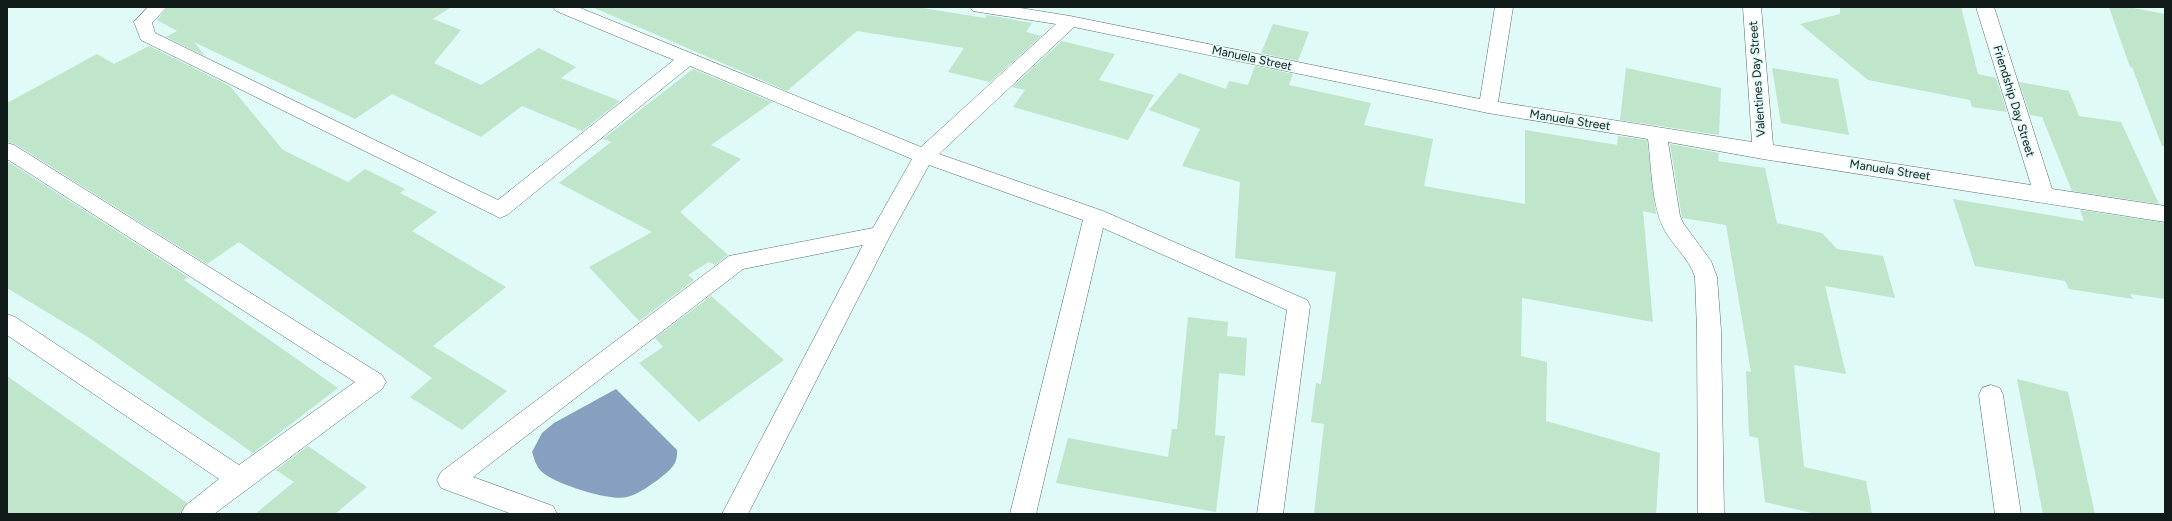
<svg xmlns="http://www.w3.org/2000/svg" width="2172" height="521" viewBox="0 0 2172 521" font-family="Figtree,sans-serif">
<style>
.water{fill:#88a0c0}
.building{fill:#bfe5ca}
.lines{fill:none;stroke-linecap:round;stroke-linejoin:round}
.minor-casing{stroke:#566e6b;stroke-width:1}
.minor{fill:#fff;fill-rule:evenodd}
.labels{text-anchor:middle;stroke-width:3;stroke-linejoin:round;paint-order:stroke}
.street-label{font-size:12px;fill:#111b1a;stroke:#e0faf7}
</style>
<rect width="100%" height="100%" fill="#e0faf7"/>
<!-- water -->
<path class="water" d="M 616,389 L 677,450 C 678,465 670,470 659,479 C 649,486 639,494 627,497 C 611,502 552,483 541,471 C 536,466 534,458 532,452 L 542,433 L 554,423 Z"/>
<!-- building -->
<path class="building" d="M 168,7 L 451,7 L 433,19 L 461,30 L 434,63 L 481,85 L 539,48 L 576,67 L 561,78 L 620,101 L 582,131 L 522,106 L 481,137 L 392,94 L 355,119 L 194,42 L 205,56 L 166,37 L 177,31 L 157,20 Z
M 592,7 L 916,7 L 985,18 L 987,15 L 1032,23 L 1026,32 L 1041,36 L 990,82 L 948,72 L 964,48 L 857,31 L 787,91 Z
M 1840,7 L 1961,7 L 1978,74 L 1996,78 L 2007,112 L 1972,107 L 1970,100 L 1868,80 L 1800,24 L 1840,14 Z
M 2109,7 L 2128,7 L 2165,14 L 2165,146 L 2162,146 L 2132,67 L 2130,67 Z
M 1273,24 L 1309,32 L 1298,61 L 1261,53 Z
M 1062,41 L 1115,54 L 1099,80 L 1154,95 L 1128,140 L 1013,107 L 1025,90 L 1012,87 Z
M 149,46 L 230,86 L 283,150 L 348,182 L 365,169 L 405,189 L 400,193 L 437,212 L 412,231 L 506,287 L 433,346 L 507,391 L 462,430 L 410,397 L 432,378 L 239,242 L 207,264 L 15,144 L 7,142 L 7,103 L 97,54 L 114,64 Z
M 1255,66 L 1293,74 L 1289,85 L 1371,103 L 1364,125 L 1433,139 L 1424,186 L 1525,204 L 1525,130 L 1617,145 L 1618,136 L 1647,140 L 1656,214 L 1643,211 L 1653,322 L 1522,298 L 1521,356 L 1547,362 L 1546,421 L 1660,453 L 1656,514 L 1314,514 L 1324,424 L 1311,422 L 1316,383 L 1321,384 L 1336,272 L 1235,258 L 1240,182 L 1182,166 L 1200,129 L 1149,110 L 1179,73 L 1226,89 L 1229,81 L 1248,85 Z
M 1626,68 L 1721,88 L 1719,135 L 1620,120 Z
M 1772,68 L 1838,79 L 1849,135 L 1781,123 Z
M 693,69 L 772,102 L 711,145 L 741,159 L 680,212 L 728,255 L 715,265 L 709,262 L 688,275 L 694,280 L 639,321 L 589,267 L 652,232 L 559,183 L 611,142 L 603,139 Z
M 2019,82 L 2069,91 L 2079,116 L 2121,122 L 2159,204 L 2072,191 L 2042,117 L 2030,115 Z
M 1670,144 L 1719,153 L 1718,161 L 1765,168 L 1777,223 L 1822,233 L 1837,249 L 1883,256 L 1895,298 L 1825,286 L 1846,374 L 1794,365 L 1804,467 L 1866,481 L 1872,514 L 1816,514 L 1765,502 L 1758,438 L 1749,436 L 1746,371 L 1751,372 L 1726,225 L 1682,218 Z
M 7,161 L 188,277 L 184,280 L 338,388 L 253,453 L 88,337 L 7,288 Z
M 1953,199 L 2084,221 L 2080,210 L 2165,223 L 2165,299 L 2130,294 L 2133,299 L 2069,289 L 2065,281 L 1975,266 Z
M 711,296 L 784,360 L 699,422 L 639,363 L 663,347 L 655,338 Z
M 1188,317 L 1228,322 L 1227,336 L 1247,338 L 1245,376 L 1219,373 L 1215,435 L 1225,436 L 1216,512 L 1056,483 L 1068,438 L 1168,457 L 1172,429 L 1177,429 Z
M 7,376 L 187,503 L 180,514 L 7,514 Z
M 2017,379 L 2068,392 L 2095,514 L 2043,514 Z
M 308,446 L 367,487 L 335,514 L 255,514 L 294,482 L 276,470 Z"/>
<g class="lines">
<!-- minor casing -->
<g class="minor-casing">
<path id="minor" d="M 148,7 L 167,7 L 152,23 L 155,33 L 498,200 L 674,60 L 556,11 L 553,7 L 578,7 L 921,147 L 1056,24 L 979,12 L 973,11 L 970,7 L 1014,7 L 1070,16 L 1480,99 L 1495,7 L 1513,7 L 1498,102 L 1752,142 L 1743,7 L 1761,7 L 1773,145 L 2031,185 L 1976,7 L 1994,7 L 2052,189 L 2165,206 L 2165,222 L 1763,159 L 1668,142 L 1680,216 L 1683,223 L 1711,261 L 1717,277 L 1721,330 L 1724,514 L 1698,514 L 1697,330 L 1695,277 C 1689,257 1670,244 1662,225 C 1652,203 1651,163 1648,139 L 1488,113 L 1074,27 L 939,154 L 1103,211 L 1307,300 L 1310,306 L 1283,514 L 1257,514 L 1287,310 L 1103,228 L 1036,514 L 1010,514 L 1083,220 L 929,165 L 891,234 L 748,514 L 722,514 L 863,245 L 743,269 L 473,477 L 553,506 L 557,514 L 512,514 L 441,488 L 437,480 L 441,472 L 729,256 L 873,228 L 912,159 L 690,66 L 507,215 L 500,218 L 141,40 L 134,22 Z
M 7,143 L 14,145 L 382,375 L 386,382 L 382,389 L 214,514 L 181,514 L 185,506 L 219,479 L 7,335 L 7,314 L 15,317 L 239,465 L 355,382 L 7,159 Z
M 1991,385 L 2000,388 L 2003,395 L 2021,514 L 1995,514 L 1979,395 L 1982,388 Z"/>
</g>
<!-- minor -->
<use href="#minor" class="minor"/>
</g>
<g class="labels">
<!-- street labels -->
<g class="street-label">
<text transform="translate(1252 58) rotate(12)" y="4">Manuela Street</text>
<text transform="translate(1757 79) rotate(-94)" y="4">Valentines Day Street</text>
<text transform="translate(2014 101) rotate(73)" y="4">Friendship Day Street</text>
<text transform="translate(1570 120) rotate(9)" y="4">Manuela Street</text>
<text transform="translate(1890 170) rotate(9)" y="4">Manuela Street</text>
</g>
</g>
<!-- border -->
<rect width="2172" height="521" fill="none" stroke="#111b1a" stroke-width="16"/>
</svg>
